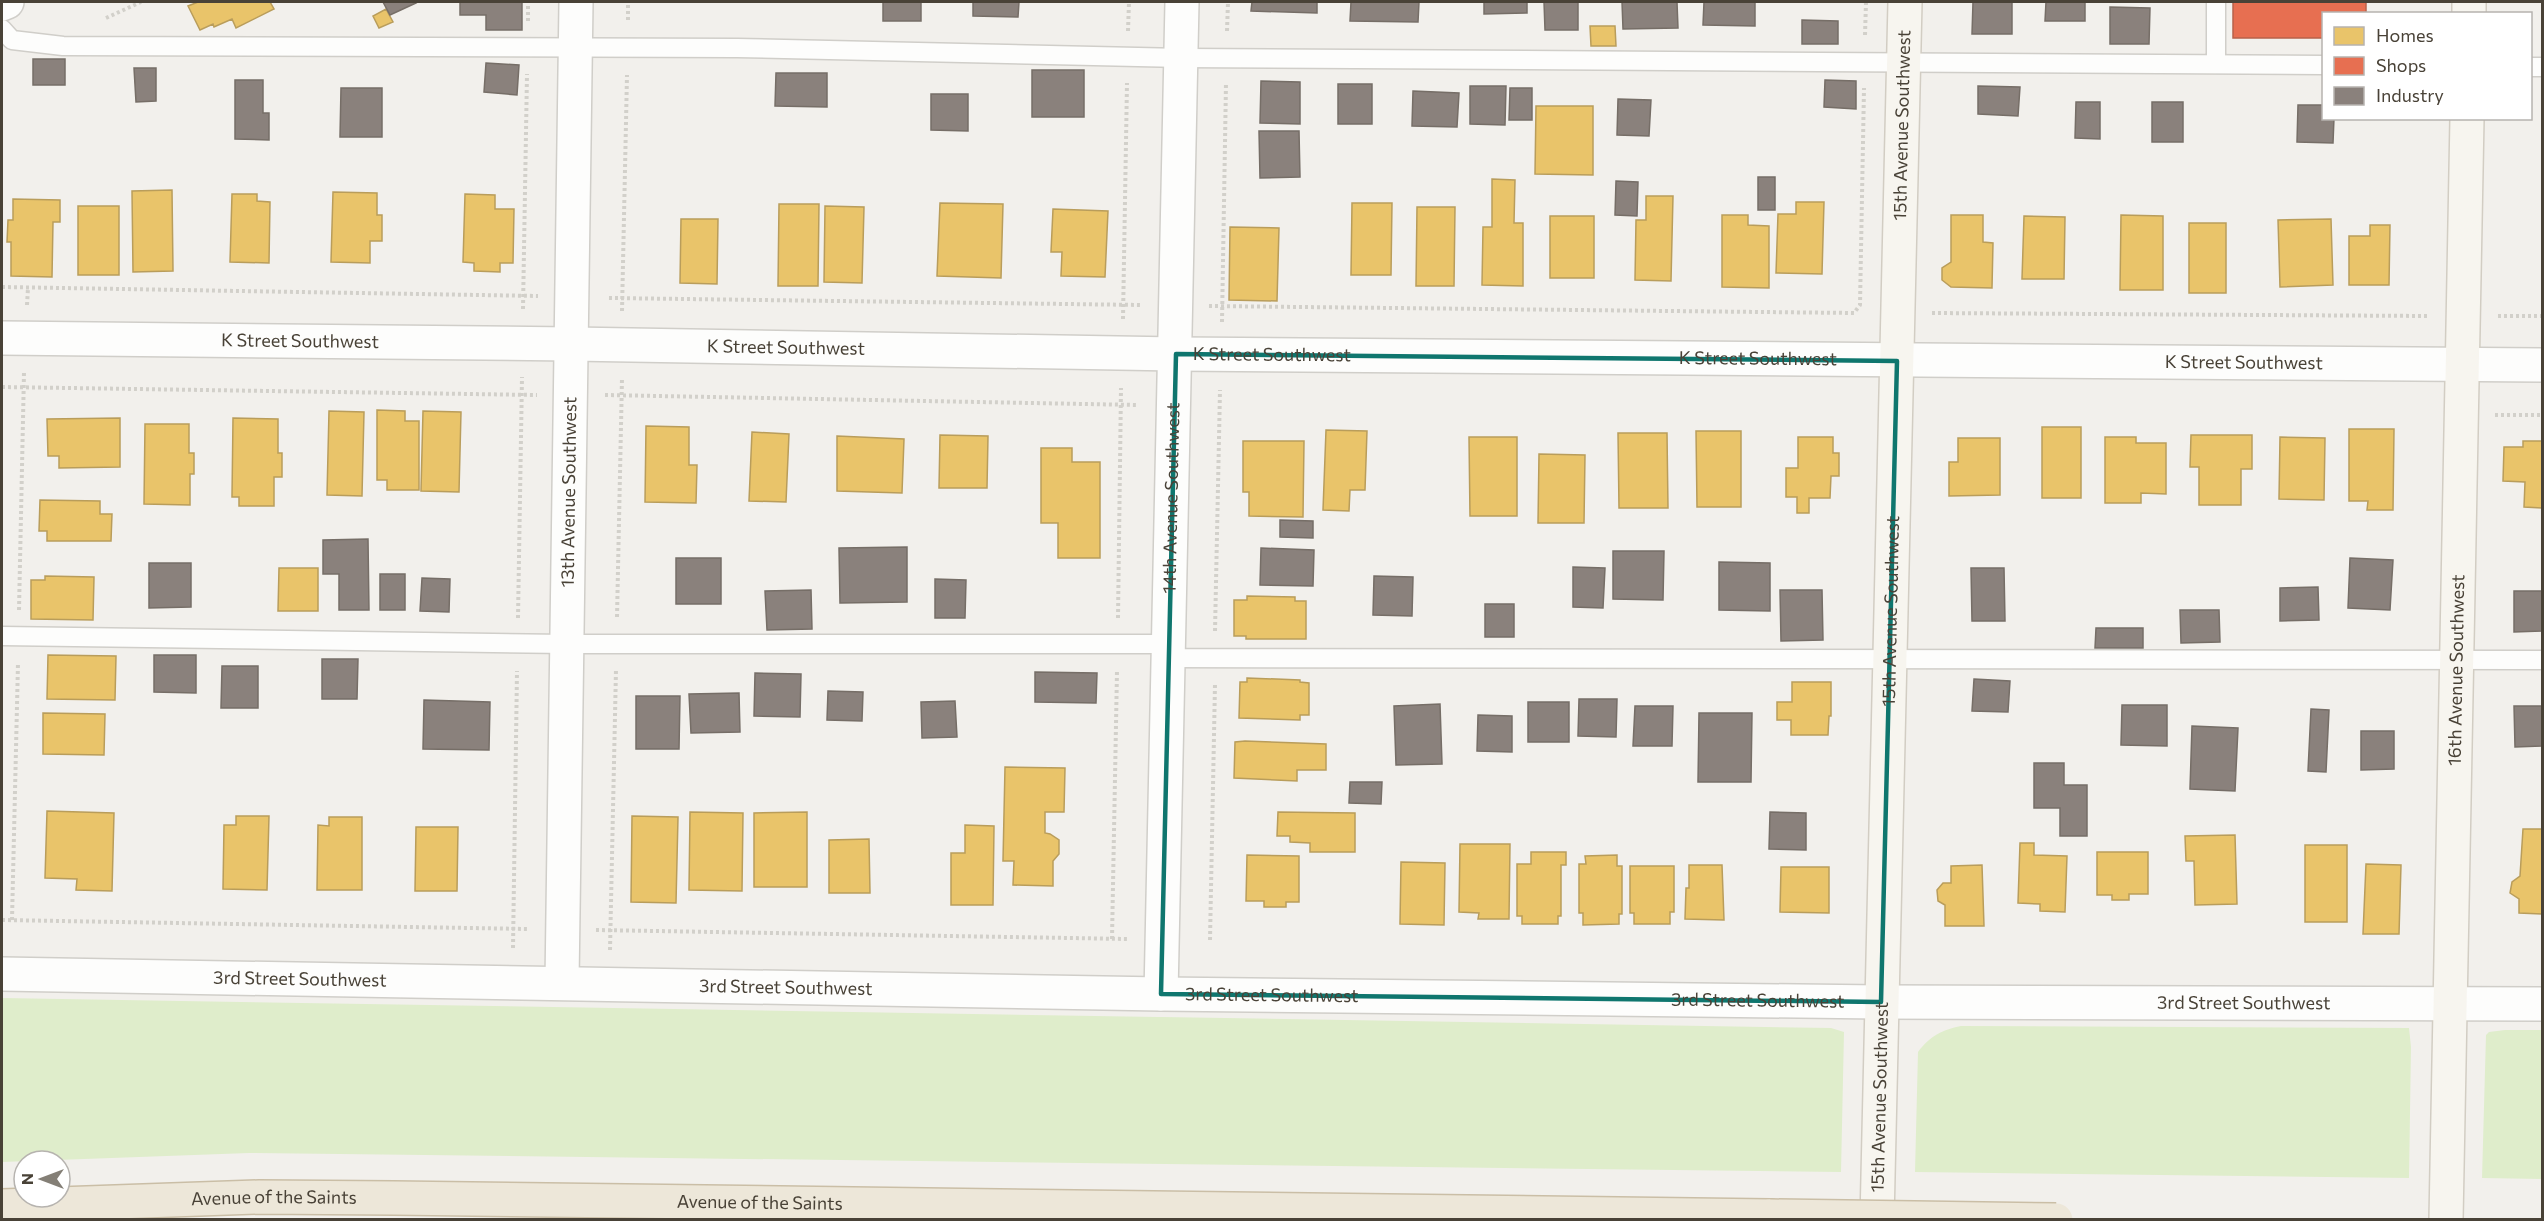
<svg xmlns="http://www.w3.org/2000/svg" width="2544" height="1221" viewBox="0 0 2544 1221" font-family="Commissioner,sans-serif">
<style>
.green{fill:#dfedcb}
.homes{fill:#e9c46a;stroke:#b99d5b;stroke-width:1.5}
.shops{fill:#e76f51;stroke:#b86249;stroke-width:1.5}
.industry{fill:#8a817c;stroke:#766e67;stroke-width:1.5}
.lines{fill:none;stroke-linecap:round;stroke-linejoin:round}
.service-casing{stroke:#d0cec9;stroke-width:21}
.minor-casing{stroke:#d0cec9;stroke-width:36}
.tertiary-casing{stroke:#d0cec9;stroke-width:36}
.secondary-casing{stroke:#d2cdc3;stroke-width:36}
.motorway-casing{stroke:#cabea6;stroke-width:36}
.path{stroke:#d2d0ca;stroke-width:4;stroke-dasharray:3 3;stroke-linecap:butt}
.service{stroke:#fdfdfc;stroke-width:18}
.minor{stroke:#fdfdfc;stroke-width:33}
.tertiary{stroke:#fdfdfc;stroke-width:33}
.secondary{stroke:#f7f5ef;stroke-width:33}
.motorway{stroke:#ede7d9;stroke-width:33}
.motorway-bridge-casing{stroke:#cabea6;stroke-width:36;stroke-linecap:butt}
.motorway-bridge{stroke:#ede7d9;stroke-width:33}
.marked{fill:none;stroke:#0f766e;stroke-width:4.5;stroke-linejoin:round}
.labels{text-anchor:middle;stroke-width:6;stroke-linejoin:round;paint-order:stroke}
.street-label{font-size:18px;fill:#494237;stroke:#fff}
</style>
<rect width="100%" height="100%" fill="#f2f0ec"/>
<!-- green -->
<path class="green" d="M 2,998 L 1831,1028 L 1844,1032 L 1841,1172 L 249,1153 L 2,1162 Z
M 1961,1026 L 2409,1028 L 2411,1047 L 2409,1178 L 1915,1172 L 1918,1052 C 1930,1036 1942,1030 1961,1026 Z
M 2505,1030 L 2542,1030 L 2542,1179 L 2482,1178 L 2486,1035 L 2489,1032 Z"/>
<!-- homes -->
<path class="homes" d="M 198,2 L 270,2 L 274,9 L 236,28 L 232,19 L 214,27 L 213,24 L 200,30 L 188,6 Z
M 386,9 L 393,22 L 379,28 L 373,16 Z
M 1590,26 L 1615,26 L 1616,46 L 1591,46 Z
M 1536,106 L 1593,106 L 1593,175 L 1535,174 Z
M 1492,179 L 1515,180 L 1514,223 L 1523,223 L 1523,286 L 1482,285 L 1483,227 L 1492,227 Z
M 172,190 L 173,271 L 133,272 L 132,191 Z
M 333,192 L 377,193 L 377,215 L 382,215 L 382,241 L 370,241 L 370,263 L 331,262 Z
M 232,194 L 257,194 L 257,201 L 270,202 L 269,263 L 230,262 Z
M 465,194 L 495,195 L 495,209 L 514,209 L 513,263 L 500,263 L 500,272 L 474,271 L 474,263 L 463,262 Z
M 1646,196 L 1673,196 L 1671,281 L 1635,280 L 1636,220 L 1646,220 Z
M 13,199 L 60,200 L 60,222 L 53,222 L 52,277 L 11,276 L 11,242 L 7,242 L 8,220 L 13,220 Z
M 1796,202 L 1824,202 L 1822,274 L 1776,273 L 1778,214 L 1796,214 Z
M 940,203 L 1003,204 L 1001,278 L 937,276 Z
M 1352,203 L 1392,203 L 1391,275 L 1351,275 Z
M 779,204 L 819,204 L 818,286 L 778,286 Z
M 78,206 L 119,206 L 119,275 L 78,275 Z
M 825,206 L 864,207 L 862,283 L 824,282 Z
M 1417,207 L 1455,207 L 1454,286 L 1416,286 Z
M 1053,209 L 1108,211 L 1105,277 L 1061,276 L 1062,252 L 1051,252 Z
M 1722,215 L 1748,215 L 1748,225 L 1769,226 L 1769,288 L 1722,287 Z
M 1951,215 L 1983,215 L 1983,242 L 1993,243 L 1992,288 L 1951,287 L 1942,280 L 1942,268 L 1951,262 Z
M 2121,215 L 2163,216 L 2163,290 L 2120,290 Z
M 1550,216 L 1594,216 L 1594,278 L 1550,278 Z
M 2024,216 L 2065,217 L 2064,279 L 2022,279 Z
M 681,219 L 718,219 L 717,284 L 680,283 Z
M 2331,219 L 2333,285 L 2280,287 L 2278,220 Z
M 2189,223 L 2226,223 L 2226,293 L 2189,293 Z
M 2370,225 L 2390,225 L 2389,285 L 2349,285 L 2349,236 L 2370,236 Z
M 1230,227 L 1279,228 L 1277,301 L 1229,300 Z
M 377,410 L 405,411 L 405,421 L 419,421 L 419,490 L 387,490 L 387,480 L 377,480 Z
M 329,411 L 364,412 L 362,496 L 327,495 Z
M 423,411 L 461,412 L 459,492 L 421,491 Z
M 120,418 L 120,467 L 59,468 L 59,456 L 48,456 L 47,419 Z
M 233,418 L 278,419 L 278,453 L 282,453 L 282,477 L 274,477 L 274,506 L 239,506 L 239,497 L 232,497 Z
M 145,424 L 189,424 L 189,453 L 194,453 L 194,474 L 190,474 L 190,505 L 144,504 Z
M 646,426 L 689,427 L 689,465 L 697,465 L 696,503 L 645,502 Z
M 2042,427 L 2081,427 L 2081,498 L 2042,498 Z
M 2349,429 L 2394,429 L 2393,510 L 2367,510 L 2368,501 L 2349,501 Z
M 1326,430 L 1367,431 L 1365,490 L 1350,490 L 1349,511 L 1323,510 Z
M 1696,431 L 1741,431 L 1741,507 L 1697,507 Z
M 752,432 L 789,434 L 786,502 L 749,501 Z
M 1618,433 L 1667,433 L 1668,508 L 1619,508 Z
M 940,435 L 988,436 L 987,488 L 939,488 Z
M 2191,435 L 2252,435 L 2252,469 L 2241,469 L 2241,505 L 2199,505 L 2199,467 L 2190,467 Z
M 837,436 L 904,439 L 902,493 L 837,491 Z
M 1469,437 L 1517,437 L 1517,516 L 1470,516 Z
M 1798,437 L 1833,437 L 1833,453 L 1839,453 L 1839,476 L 1831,476 L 1830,498 L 1809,498 L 1809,513 L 1797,513 L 1797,497 L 1786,497 L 1786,468 L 1798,468 Z
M 2105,437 L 2136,437 L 2136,443 L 2166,443 L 2166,494 L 2141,493 L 2141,503 L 2105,503 Z
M 2280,437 L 2325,438 L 2324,500 L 2279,499 Z
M 1958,438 L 2000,438 L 2000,495 L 1949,496 L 1949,462 L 1958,462 Z
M 1243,441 L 1304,441 L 1303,517 L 1249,516 L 1249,492 L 1243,492 Z
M 2523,441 L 2542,441 L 2542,508 L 2524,507 L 2525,482 L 2503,481 L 2504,447 L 2523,447 Z
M 1041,448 L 1072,448 L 1072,462 L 1100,462 L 1100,558 L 1058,558 L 1058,523 L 1041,523 Z
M 1539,454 L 1585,455 L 1584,523 L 1538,523 Z
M 40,500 L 100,501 L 100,514 L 112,514 L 111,541 L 47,541 L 47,531 L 39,531 Z
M 279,568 L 318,568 L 318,611 L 278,611 Z
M 45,576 L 94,577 L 93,620 L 31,619 L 31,580 L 45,580 Z
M 1247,596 L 1295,597 L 1295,601 L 1306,601 L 1306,639 L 1246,639 L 1246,636 L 1234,636 L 1234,600 L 1247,600 Z
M 48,655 L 116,656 L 115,700 L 47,699 Z
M 1247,678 L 1300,680 L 1300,682 L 1309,683 L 1309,715 L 1300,715 L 1300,720 L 1239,718 L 1240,682 L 1247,682 Z
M 1792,682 L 1831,682 L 1831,716 L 1829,716 L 1828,735 L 1791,735 L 1791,720 L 1777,720 L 1777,702 L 1792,702 Z
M 43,713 L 105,714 L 104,755 L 43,754 Z
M 1245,741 L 1326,744 L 1326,770 L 1297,770 L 1297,781 L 1234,778 L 1235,742 Z
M 1005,767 L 1065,768 L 1064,812 L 1045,812 L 1045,833 L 1050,834 L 1059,840 L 1059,854 L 1053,861 L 1053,886 L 1013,885 L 1014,861 L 1003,861 Z
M 47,811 L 114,813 L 112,891 L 76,890 L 77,879 L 45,878 Z
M 690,812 L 743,813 L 742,891 L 689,890 Z
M 807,812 L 807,887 L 754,887 L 754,813 Z
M 1278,812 L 1355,813 L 1355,852 L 1310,852 L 1310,843 L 1290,842 L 1290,836 L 1277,836 Z
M 236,816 L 269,816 L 267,890 L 223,889 L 224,825 L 236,825 Z
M 632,816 L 678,817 L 676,903 L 631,902 Z
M 329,817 L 362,817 L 362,890 L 317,890 L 318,825 L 329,826 Z
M 965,825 L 994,826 L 993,905 L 951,905 L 951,853 L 965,853 Z
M 416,827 L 458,827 L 457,891 L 415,891 Z
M 2523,829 L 2542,829 L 2542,914 L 2519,913 L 2519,899 L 2510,893 L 2512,882 L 2520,876 Z
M 2235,835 L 2237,904 L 2195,905 L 2194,861 L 2186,861 L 2185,836 Z
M 869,839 L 870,893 L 829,893 L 829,840 Z
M 2020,843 L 2034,843 L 2034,855 L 2067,856 L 2065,912 L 2040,911 L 2040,904 L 2018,903 Z
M 1460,844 L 1510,844 L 1509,919 L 1478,919 L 1479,913 L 1459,912 Z
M 2305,845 L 2347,845 L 2347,922 L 2305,922 Z
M 1531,852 L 1566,852 L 1566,865 L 1561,865 L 1561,916 L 1558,916 L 1558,924 L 1522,924 L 1522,916 L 1517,916 L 1517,864 L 1531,864 Z
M 2097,852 L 2148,852 L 2148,894 L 2129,894 L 2129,900 L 2112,900 L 2112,895 L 2097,895 Z
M 1247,855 L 1299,856 L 1299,902 L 1286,902 L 1286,907 L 1264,907 L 1264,901 L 1246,901 Z
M 1617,855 L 1617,866 L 1622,866 L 1622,914 L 1619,914 L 1619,924 L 1583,925 L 1583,913 L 1579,913 L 1579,864 L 1586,864 L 1585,856 Z
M 1401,862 L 1445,863 L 1444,925 L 1400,924 Z
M 2366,864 L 2401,865 L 2399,934 L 2363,934 Z
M 1689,865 L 1722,865 L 1724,920 L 1685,919 L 1686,888 L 1689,888 Z
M 1982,865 L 1984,926 L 1945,926 L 1945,905 L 1938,901 L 1937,890 L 1943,883 L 1951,883 L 1951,866 Z
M 1630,866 L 1674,866 L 1674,912 L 1670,912 L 1670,924 L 1634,924 L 1634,913 L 1630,913 Z
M 1781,867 L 1829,867 L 1829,913 L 1780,912 Z"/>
<!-- shops -->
<path class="shops" d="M 2233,2 L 2366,2 L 2366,14 L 2324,14 L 2324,38 L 2233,38 Z"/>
<!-- industry -->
<path class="industry" d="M 383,2 L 415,2 L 416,3 L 390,15 Z
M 460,2 L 522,2 L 522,30 L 486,30 L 486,15 L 460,15 Z
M 883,2 L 921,2 L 921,21 L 883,21 Z
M 973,2 L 1019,2 L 1018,17 L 973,16 Z
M 1252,2 L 1317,2 L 1317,13 L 1251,11 Z
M 1351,2 L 1419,2 L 1418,22 L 1350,21 Z
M 1484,2 L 1527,2 L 1527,13 L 1484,14 Z
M 1544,2 L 1578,2 L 1578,30 L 1545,30 Z
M 1622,2 L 1677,2 L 1678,28 L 1623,29 Z
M 1704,2 L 1755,2 L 1755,26 L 1703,25 Z
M 1973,2 L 2012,2 L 2012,34 L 1972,34 Z
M 2046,2 L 2085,2 L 2085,21 L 2045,21 Z
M 2110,7 L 2150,8 L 2149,44 L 2110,44 Z
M 1802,20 L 1838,21 L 1838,44 L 1802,44 Z
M 33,59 L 65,59 L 65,85 L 33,85 Z
M 486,63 L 519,65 L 517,95 L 484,92 Z
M 134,68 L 156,68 L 156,101 L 136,102 Z
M 1032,70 L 1084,70 L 1084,117 L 1032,117 Z
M 776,73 L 827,73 L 827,107 L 775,106 Z
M 235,80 L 263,80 L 263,113 L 269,113 L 269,140 L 235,139 Z
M 1825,80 L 1856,81 L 1856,109 L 1824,107 Z
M 1261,81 L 1300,82 L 1300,124 L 1260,123 Z
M 1338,84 L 1372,84 L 1372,124 L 1338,124 Z
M 1470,86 L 1506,86 L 1505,125 L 1470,124 Z
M 1978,86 L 2020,87 L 2018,116 L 1978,114 Z
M 341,88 L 382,88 L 382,137 L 340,137 Z
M 1510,88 L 1532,88 L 1532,120 L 1509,120 Z
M 1413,91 L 1459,93 L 1457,127 L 1412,126 Z
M 931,94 L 968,94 L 968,131 L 931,130 Z
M 1618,99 L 1651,100 L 1649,136 L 1617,135 Z
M 2076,102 L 2100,102 L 2100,139 L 2075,138 Z
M 2152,102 L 2183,102 L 2183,142 L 2152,142 Z
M 2298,105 L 2324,105 L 2324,118 L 2334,118 L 2333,143 L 2297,142 Z
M 1259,131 L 1299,131 L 1300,177 L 1260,178 Z
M 1758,177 L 1775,177 L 1775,210 L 1758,210 Z
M 1616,181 L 1638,182 L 1637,216 L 1615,215 Z
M 1280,520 L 1313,521 L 1313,538 L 1280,537 Z
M 368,539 L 369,610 L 339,610 L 339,574 L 323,574 L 323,540 Z
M 907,547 L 907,602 L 840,603 L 839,548 Z
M 1261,548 L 1314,550 L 1313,586 L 1260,585 Z
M 1613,551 L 1664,551 L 1663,600 L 1613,599 Z
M 676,558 L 721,558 L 721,604 L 676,604 Z
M 2350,558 L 2393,560 L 2390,610 L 2348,608 Z
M 1719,562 L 1770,563 L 1770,611 L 1719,610 Z
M 149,563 L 191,563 L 191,607 L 149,608 Z
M 1573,567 L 1605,568 L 1603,608 L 1573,607 Z
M 1971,568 L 2004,568 L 2005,621 L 1972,621 Z
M 380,574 L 405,574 L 405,610 L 380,610 Z
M 1374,576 L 1413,577 L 1412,616 L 1373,615 Z
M 422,578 L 450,579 L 449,612 L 420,611 Z
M 935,579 L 966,580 L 965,618 L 935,618 Z
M 2318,587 L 2319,620 L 2280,621 L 2280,588 Z
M 811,590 L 812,629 L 767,630 L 765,591 Z
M 1780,590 L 1822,590 L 1823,640 L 1781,641 Z
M 2514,591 L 2542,591 L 2542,631 L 2514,632 Z
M 1485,604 L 1514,604 L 1514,637 L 1485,637 Z
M 2180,610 L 2219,610 L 2220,642 L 2181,643 Z
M 2096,628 L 2143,628 L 2143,648 L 2095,648 Z
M 154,655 L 196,655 L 196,693 L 154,692 Z
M 322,659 L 358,659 L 357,699 L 322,699 Z
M 222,666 L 258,666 L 258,708 L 221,708 Z
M 1035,672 L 1097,673 L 1096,703 L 1035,702 Z
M 755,673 L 801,674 L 800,717 L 754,716 Z
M 1974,679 L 2010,681 L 2008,712 L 1972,711 Z
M 828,691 L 863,692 L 862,721 L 827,720 Z
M 739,693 L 740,732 L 691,733 L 689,694 Z
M 636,696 L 680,696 L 679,749 L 636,749 Z
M 1579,699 L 1617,699 L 1616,737 L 1578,736 Z
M 424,700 L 490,702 L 489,750 L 423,749 Z
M 955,701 L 957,737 L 922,738 L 921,702 Z
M 1528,702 L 1569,702 L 1569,742 L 1528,742 Z
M 1440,704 L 1442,764 L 1396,765 L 1394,706 Z
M 2122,705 L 2167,705 L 2167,746 L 2121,745 Z
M 1635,706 L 1673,706 L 1672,746 L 1633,746 Z
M 2514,706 L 2542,706 L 2542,746 L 2515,747 Z
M 2311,709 L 2329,710 L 2326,772 L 2308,771 Z
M 1699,713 L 1752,713 L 1751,782 L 1698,782 Z
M 1478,715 L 1512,716 L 1512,752 L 1477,751 Z
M 2192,726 L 2238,728 L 2235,791 L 2190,789 Z
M 2361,731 L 2394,731 L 2394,769 L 2361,770 Z
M 2034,763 L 2064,763 L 2064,785 L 2087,785 L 2087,836 L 2060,836 L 2060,808 L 2034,808 Z
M 1350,782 L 1382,782 L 1381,804 L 1349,803 Z
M 1770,812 L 1806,813 L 1806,850 L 1769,849 Z"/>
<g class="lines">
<!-- service casing -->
<g class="service-casing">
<path id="service" d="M 2216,2 L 2216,64
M 2,29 L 12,40 L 63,46 L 737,48 L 1182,58 L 2324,65
M 2530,67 L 2542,67
M 2,636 L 566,644 L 1169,644
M 1168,658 L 2542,660"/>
</g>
<!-- minor casing -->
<g class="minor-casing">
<g id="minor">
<path id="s1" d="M 2,338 L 572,344 L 1176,354 L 2542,365"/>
<path id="s2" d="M 562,982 L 576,2"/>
<path id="s3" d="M 1161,994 L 1182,2"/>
</g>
</g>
<!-- tertiary casing -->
<g class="tertiary-casing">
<g id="tertiary">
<path d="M 2,4 L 7,2"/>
<path id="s4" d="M 2,974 L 1161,994 L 1881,1002 L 2542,1004"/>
</g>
</g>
<!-- secondary casing -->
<g class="secondary-casing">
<g id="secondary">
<path d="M 2469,14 L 2469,2"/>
<path id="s5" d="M 1877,1220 L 1905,2"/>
<path id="s6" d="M 2446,1220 L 2467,118"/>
</g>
</g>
<!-- motorway casing -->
<g class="motorway-casing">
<g id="motorway">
<path id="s7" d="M 2,1206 L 259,1197 L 394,1198 L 1770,1216"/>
</g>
</g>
<!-- path -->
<path class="path" d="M 106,18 L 141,2
M 628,20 L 628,2
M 528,21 L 528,2
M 1128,31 L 1129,2
M 1227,31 L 1228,2
M 1865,35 L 1866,2
M 2,287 L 538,296
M 609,298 L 1142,305
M 27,305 L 28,288
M 1209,306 L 1854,313 L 1860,305 L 1864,88
M 523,309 L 527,74
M 622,311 L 627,75
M 1932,313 L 2428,316
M 2498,316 L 2542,316
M 1123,319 L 1127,83
M 1222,322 L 1226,83
M 2,387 L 537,395
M 605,395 L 1138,405
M 2495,415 L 2542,415
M 19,610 L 24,372
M 617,617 L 622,378
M 518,618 L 522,377
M 1118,618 L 1121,388
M 1215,631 L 1220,390
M 2,920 L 528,929
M 12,920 L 18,663
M 596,930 L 1128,939
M 1112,939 L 1117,671
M 1210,940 L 1215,684
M 513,948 L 517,671
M 610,950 L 616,669"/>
<!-- service -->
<use href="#service" class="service"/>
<!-- minor -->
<use href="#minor" class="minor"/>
<!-- tertiary -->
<use href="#tertiary" class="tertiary"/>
<!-- secondary -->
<use href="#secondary" class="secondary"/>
<!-- motorway -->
<use href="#motorway" class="motorway"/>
<!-- motorway-bridge casing -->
<g class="motorway-bridge-casing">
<path id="motorway-bridge" d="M 1770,1216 L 2056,1220"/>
</g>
<!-- motorway-bridge -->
<use href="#motorway-bridge" class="motorway-bridge"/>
</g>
<!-- marked area -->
<path class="marked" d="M 1176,354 L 1897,361 L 1881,1002 L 1161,994 Z"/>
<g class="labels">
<!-- street labels -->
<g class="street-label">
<text dy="6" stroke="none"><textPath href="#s5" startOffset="1095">15th Avenue Southwest</textPath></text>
<text dy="6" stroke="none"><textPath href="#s1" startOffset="298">K Street Southwest</textPath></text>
<text dy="6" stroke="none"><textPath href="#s1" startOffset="784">K Street Southwest</textPath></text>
<text dy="6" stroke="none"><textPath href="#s1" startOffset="1270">K Street Southwest</textPath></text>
<text dy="6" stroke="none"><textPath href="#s1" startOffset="1756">K Street Southwest</textPath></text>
<text dy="6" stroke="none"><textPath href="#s1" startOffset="2242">K Street Southwest</textPath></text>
<text dy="6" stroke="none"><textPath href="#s2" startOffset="490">13th Avenue Southwest</textPath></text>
<text dy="6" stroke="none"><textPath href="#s3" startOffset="496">14th Avenue Southwest</textPath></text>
<text dy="6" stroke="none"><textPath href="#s5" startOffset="609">15th Avenue Southwest</textPath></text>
<text dy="6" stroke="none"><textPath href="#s6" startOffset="550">16th Avenue Southwest</textPath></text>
<text dy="6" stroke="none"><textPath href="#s4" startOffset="298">3rd Street Southwest</textPath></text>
<text dy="6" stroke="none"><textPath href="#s4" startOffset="784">3rd Street Southwest</textPath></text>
<text dy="6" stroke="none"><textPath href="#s4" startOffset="1270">3rd Street Southwest</textPath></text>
<text dy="6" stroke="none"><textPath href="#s4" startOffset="1756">3rd Street Southwest</textPath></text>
<text dy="6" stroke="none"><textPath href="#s4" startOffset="2242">3rd Street Southwest</textPath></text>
<text dy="6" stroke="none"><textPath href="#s5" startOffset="123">15th Avenue Southwest</textPath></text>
<text dy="6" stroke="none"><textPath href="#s7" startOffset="272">Avenue of the Saints</textPath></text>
<text dy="6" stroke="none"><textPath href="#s7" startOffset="758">Avenue of the Saints</textPath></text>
</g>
</g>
<!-- border -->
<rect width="2544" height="1221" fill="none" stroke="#494237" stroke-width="6"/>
<!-- legend -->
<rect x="2322" y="12" width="210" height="108" fill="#ffffff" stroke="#b6b3af" stroke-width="1.5"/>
<rect x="2334" y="27" width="30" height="18" fill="#e9c46a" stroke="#b6b3af" stroke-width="1.5"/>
<text x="2376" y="42" font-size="18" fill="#494237">Homes</text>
<rect x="2334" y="57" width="30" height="18" fill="#e76f51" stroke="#b6b3af" stroke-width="1.5"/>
<text x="2376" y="72" font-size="18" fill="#494237">Shops</text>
<rect x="2334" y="87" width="30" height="18" fill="#8a817c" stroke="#b6b3af" stroke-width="1.5"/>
<text x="2376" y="102" font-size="18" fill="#494237">Industry</text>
<!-- north arrow -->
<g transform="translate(42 1179) rotate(270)"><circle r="28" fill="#ffffff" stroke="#b6b3af" stroke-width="1.5"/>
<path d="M0-4.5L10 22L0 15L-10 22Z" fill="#847f76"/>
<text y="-9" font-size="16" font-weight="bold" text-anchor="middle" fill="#494237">N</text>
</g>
</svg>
